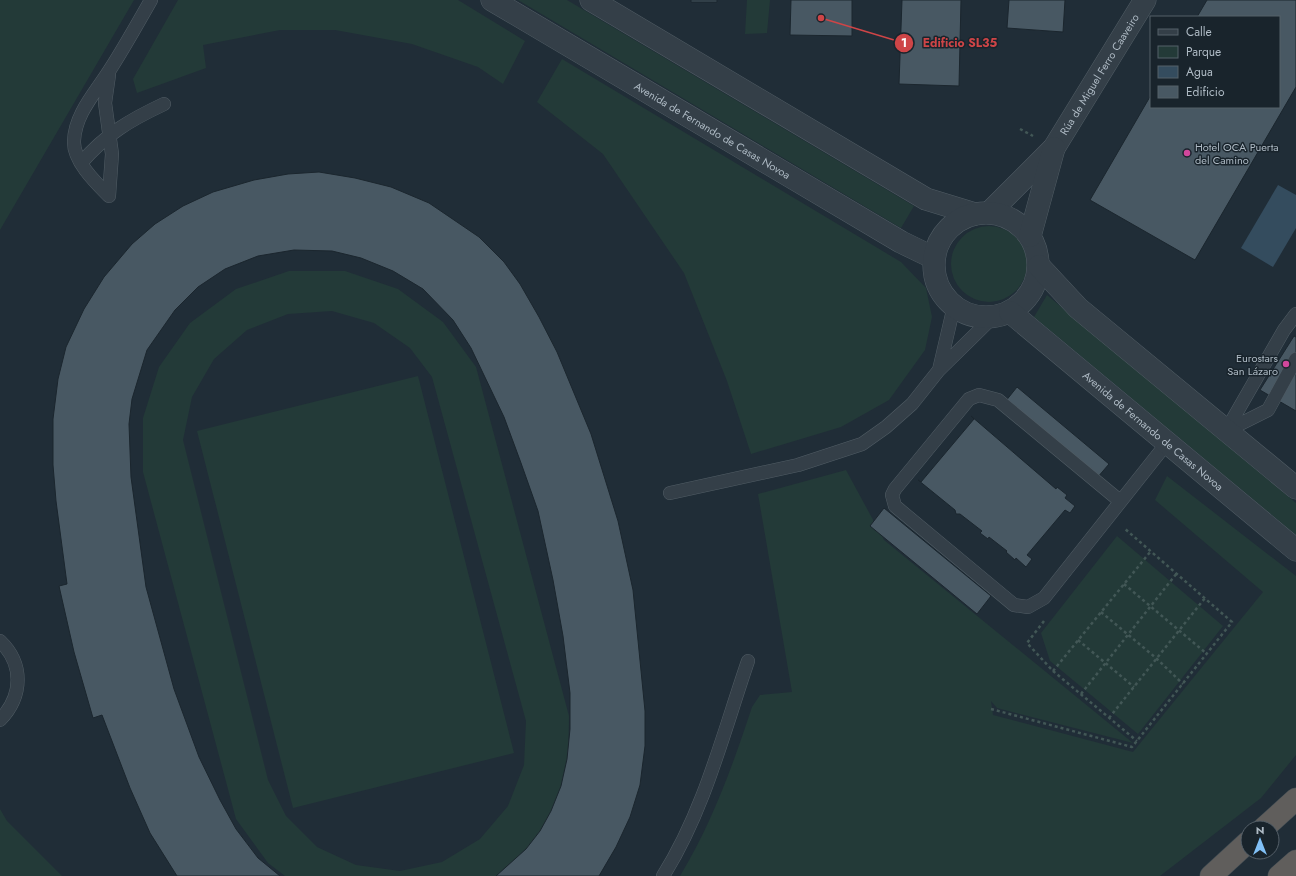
<svg xmlns="http://www.w3.org/2000/svg" width="1296" height="876" viewBox="0 0 1296 876" font-family="Jost,sans-serif">
<style>
.green{fill:#233a38;fill-rule:evenodd}
.water{fill:#344c5e}
.building{fill:#485863;stroke:#1b262e}
.lines{fill:none;stroke-linecap:round;stroke-linejoin:round}
.service-casing{stroke:#515d65;stroke-width:14}
.minor-casing{stroke:#515d65;stroke-width:23}
.trunk-casing{stroke:#3e4a52;stroke-width:23}
.path{stroke:#425756;stroke-width:2.5;stroke-dasharray:3 3;stroke-linecap:butt}
.service{stroke:#343f48;stroke-width:13}
.minor{stroke:#343f48;stroke-width:22}
.trunk{stroke:#605e5c;stroke-width:22}
.hotel-dot{fill:#d1479c;stroke:#19242c;stroke-width:1.5}
.labels{text-anchor:middle;stroke-width:3;stroke-linejoin:round;paint-order:stroke}
.street-label{font-size:11px;fill:#aebac4;stroke:#19242c}
.poi-label{font-size:11px;fill:#aebac4;stroke:#19242c;text-anchor:start}
.leader{fill:none;stroke:#ce4547;stroke-width:1.5}
.callout-dot{fill:#ce4547;stroke:#19242c;stroke-width:1.5}
.mark-label{font-size:12px;text-anchor:middle;font-weight:bold;fill:#fff}
.callout-label{font-size:12px;text-anchor:middle;font-weight:bold;fill:#ce4547;stroke:#19242c;stroke-width:3;stroke-linejoin:round;paint-order:stroke}
</style>
<rect width="100%" height="100%" fill="#202d37"/>
<!-- green -->
<path class="green" d="M 0,0 L 134,0 L 0,230 Z
M 178,0 L 458,0 L 525,41 L 503,84 L 478,67 L 412,44 L 335,30 L 280,30 L 203,45 L 206,68 L 137,93 L 133,79 Z
M 518,0 L 567,0 L 914,206 L 901,228 Z
M 747,0 L 770,0 L 767,33 L 745,34 Z
M 562,59 L 901,262 L 926,288 L 932,317 L 925,350 L 889,400 L 841,427 L 751,454 L 727,381 L 684,273 L 603,154 L 537,102 Z
M951 264a38 38 0 1 1 76 0a38 38 0 1 1-76 0Z
M 289,271 L 345,271 L 398,289 L 443,322 L 476,367 L 569,716 L 568,771 L 549,824 L 503,876 L 285,876 L 268,863 L 236,819 L 143,472 L 143,418 L 159,367 L 190,323 L 236,289 ZM 332,311 L 374,323 L 410,348 L 432,377 L 526,721 L 524,765 L 508,806 L 480,839 L 442,862 L 400,871 L 356,865 L 317,847 L 286,816 L 268,780 L 183,440 L 192,397 L 214,359 L 247,330 L 288,314 Z
M 1047,295 L 1296,503 L 1296,535 L 1034,317 Z
M 418,376 L 514,753 L 293,808 L 197,431 Z
M 846,470 L 884,540 L 1133,743 L 997,708 L 991,701 L 993,715 L 1133,752 L 1263,592 L 1155,500 L 1167,476 L 1296,576 L 1296,755 L 1261,798 L 1160,876 L 680,876 C 712,823 733,765 752,707 L 760,695 L 792,692 L 758,494 Z
M 1117,536 L 1223,626 L 1138,734 L 1050,661 L 1041,633 Z
M 0,809 L 7,821 L 62,876 L 0,876 Z"/>
<!-- water -->
<path class="water" d="M 1278,185 L 1296,195 L 1296,228 L 1273,267 L 1241,248 Z"/>
<!-- building -->
<path class="building" d="M 691,0 L 717,0 L 717,2 L 691,2 Z
M 791,0 L 852,0 L 852,36 L 790,35 Z
M 902,0 L 961,0 L 959,86 L 899,84 Z
M 1009,0 L 1065,0 L 1063,32 L 1007,28 Z
M 1207,0 L 1296,0 L 1296,87 L 1195,260 L 1090,200 L 1151,95 L 1151,107 L 1279,107 L 1279,17 L 1197,17 Z
M 319,172 L 355,178 L 391,187 L 429,203 L 479,237 L 504,262 L 520,284 L 539,317 L 557,352 L 591,434 L 618,521 L 633,590 L 645,711 L 645,746 L 640,785 L 630,817 L 616,847 L 599,876 L 496,876 L 526,849 L 540,831 L 551,811 L 561,786 L 567,759 L 570,729 L 570,693 L 563,636 L 553,580 L 538,511 L 521,463 L 504,417 L 471,348 L 453,320 L 423,289 L 393,271 L 361,258 L 332,251 L 294,250 L 258,256 L 225,269 L 198,287 L 175,310 L 147,350 L 132,399 L 129,424 L 131,477 L 146,587 L 174,689 L 199,757 L 220,800 L 236,829 L 258,858 L 280,876 L 177,876 L 150,833 L 130,788 L 102,715 L 93,718 L 74,652 L 59,586 L 67,584 L 56,501 L 53,465 L 53,419 L 58,379 L 66,347 L 84,309 L 104,277 L 132,244 L 155,224 L 183,206 L 213,192 L 254,180 L 288,174 Z
M 1294,336 L 1296,337 L 1296,411 L 1260,390 Z
M 1017,387 L 1109,464 L 1097,478 L 1005,402 Z
M 971,416 L 1056,489 L 1057,487 L 1067,495 L 1065,498 L 1075,506 L 1070,513 L 1065,510 L 1027,555 L 1032,559 L 1026,567 L 1016,558 L 1015,560 L 1006,552 L 1007,551 L 989,537 L 988,539 L 980,533 L 982,531 L 960,514 L 956,514 L 955,510 L 918,480 L 921,482 L 974,419 Z
M 884,508 L 991,596 L 977,614 L 870,526 Z"/>
<g class="lines">
<!-- service casing -->
<g class="service-casing">
<path id="service" d="M 81,163 C 106,134 130,120 164,104
M 109,196 C 96,183 73,161 74,141 C 75,113 97,91 111,68 C 125,46 138,23 151,0
M 109,196 L 112,154 L 105,103 L 109,75
M 939,370 L 954,306
M 1226,431 L 1284,330 L 1296,314
M 1226,431 L 1268,410 L 1296,359
M 670,493 L 798,465 L 862,444 L 886,427 L 912,404 L 939,370 L 993,317
M 1120,501 L 998,400 L 979,395 L 969,399 L 895,489 L 892,495 L 895,506 L 1014,605 L 1028,607 L 1044,598 L 1167,443
M 0,641 C 24,664 23,696 0,720
M 663,876 C 704,811 723,734 748,661"/>
</g>
<!-- minor casing -->
<g class="minor-casing">
<g id="minor">
<path id="s1" d="M 492,0 L 901,242 L 934,258"/>
<path d="M 591,0 L 926,199 L 975,214"/>
<path id="s2" d="M 990,212 L 1054,148 L 1145,0"/>
<circle cx="986" cy="265" r="52"/>
<path d="M 1030,236 L 1054,148"/>
<path d="M 1039,266 L 1078,308 L 1296,488"/>
<path id="s3" d="M 1010,312 L 1296,550"/>
</g>
</g>
<!-- trunk casing -->
<g class="trunk-casing">
<path id="trunk" d="M 1264,828 L 1296,799
M 1211,876 L 1248,842
M 1279,876 L 1296,861"/>
</g>
<!-- path -->
<path class="path" d="M 1020,129 L 1033,136
M 1124,584 L 1207,654
M 1101,612 L 1156,658 L 1183,684
M 1044,621 L 1027,643 L 1053,671 L 1137,741
M 1078,640 L 1134,687
M 1053,671 L 1151,551
M 1081,694 L 1177,573
M 991,709 L 1132,747 L 1232,622 L 1124,528
M 1109,718 L 1205,598"/>
<!-- service -->
<use href="#service" class="service"/>
<!-- minor -->
<use href="#minor" class="minor"/>
<!-- trunk -->
<use href="#trunk" class="trunk"/>
</g>
<!-- markers -->
<g class="hotel-dot">
<circle cx="1187" cy="153" r="4"/>
<circle cx="1286" cy="364" r="4"/>
</g>
<g class="labels">
<!-- street labels -->
<g class="street-label">
<text dy="4" stroke="none"><textPath href="#s2" startOffset="177">Rúa de Miguel Ferro Caaveiro</textPath></text>
<text dy="4" stroke="none"><textPath href="#s1" startOffset="256">Avenida de Fernando de Casas Novoa</textPath></text>
<text dy="4" stroke="none"><textPath href="#s3" startOffset="186">Avenida de Fernando de Casas Novoa</textPath></text>
</g>
<!-- poi labels -->
<g class="poi-label">
<text x="1195" y="151">Hotel OCA Puerta<tspan x="1195" dy="13">del Camino</tspan></text>
<text x="1278" y="362" text-anchor="end">Eurostars<tspan x="1278" dy="13">San Lázaro</tspan></text>
</g>
</g>
<!-- callouts -->
<path class="leader" d="M821 18L904 43"/>
<g class="callout-dot">
<circle cx="821" cy="18" r="4"/>
<circle cx="904" cy="43" r="10"/>
</g>
<g class="mark-label">
<text x="904" y="47">1</text>
</g>
<g class="callout-label">
<text x="960" y="47">Edificio SL35</text>
</g>
<!-- legend -->
<rect x="1150" y="16" width="130" height="92" fill="#19242c" stroke="#556069"/>
<rect x="1158" y="29" width="20" height="6" fill="#343f48" stroke="#556069"/>
<text x="1186" y="36" font-size="12" fill="#aebac4">Calle</text>
<rect x="1158" y="46" width="20" height="12" fill="#233a38" stroke="#556069"/>
<text x="1186" y="56" font-size="12" fill="#aebac4">Parque</text>
<rect x="1158" y="66" width="20" height="12" fill="#344c5e" stroke="#556069"/>
<text x="1186" y="76" font-size="12" fill="#aebac4">Agua</text>
<rect x="1158" y="86" width="20" height="12" fill="#485863" stroke="#556069"/>
<text x="1186" y="96" font-size="12" fill="#aebac4">Edificio</text>
<!-- north arrow -->
<g transform="translate(1260 840)"><circle r="19" fill="#19242c" stroke="#556069"/>
<path d="M0-3L7 15L0 10L-7 15Z" fill="#81c0f6"/>
<text y="-6" font-size="11" font-weight="bold" text-anchor="middle" fill="#aebac4">N</text>
</g>
</svg>
